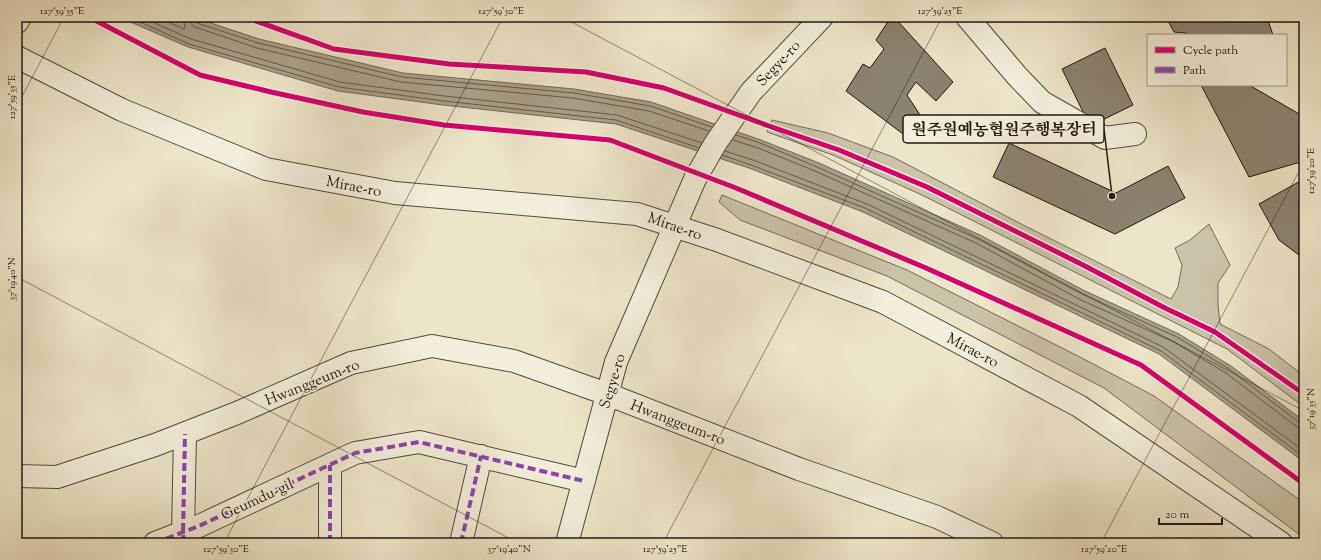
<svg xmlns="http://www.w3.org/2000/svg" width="1321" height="560" viewBox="0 0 1321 560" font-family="'Sorts Mill Goudy','Noto Serif KR',serif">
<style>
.green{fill:#cac2a9;stroke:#766c5c}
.water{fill:#a89f89;stroke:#726959}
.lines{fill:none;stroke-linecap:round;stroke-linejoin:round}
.shore{stroke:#645b4c;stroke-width:1}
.building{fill:#8b8270;stroke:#211710}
.minor-casing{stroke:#544a3e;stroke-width:24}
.minor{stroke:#f3eedb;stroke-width:22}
.quiet{stroke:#8e44ad;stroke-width:4;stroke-dasharray:8 4;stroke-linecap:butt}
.cycleway-casing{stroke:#f3eedb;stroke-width:8}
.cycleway{stroke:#d6006c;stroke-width:5}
.ticks{fill:none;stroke:#211710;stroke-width:1;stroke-opacity:0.45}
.labels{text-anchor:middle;stroke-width:3.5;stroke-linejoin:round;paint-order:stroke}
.street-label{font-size:15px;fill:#211710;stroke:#f3eedb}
.leader{fill:none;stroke:#211710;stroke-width:1.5}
.callout-dot{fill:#211710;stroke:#f3eedb;stroke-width:1.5}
.callout{fill:#f3eedb;stroke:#211710;stroke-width:1.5}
.callout-label{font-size:16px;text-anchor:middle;font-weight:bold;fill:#211710}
.neatline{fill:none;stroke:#211710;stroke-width:1.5}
.ticks-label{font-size:10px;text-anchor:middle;fill:#211710}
</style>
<rect width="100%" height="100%" fill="#ede5c8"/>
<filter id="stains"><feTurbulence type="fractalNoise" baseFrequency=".005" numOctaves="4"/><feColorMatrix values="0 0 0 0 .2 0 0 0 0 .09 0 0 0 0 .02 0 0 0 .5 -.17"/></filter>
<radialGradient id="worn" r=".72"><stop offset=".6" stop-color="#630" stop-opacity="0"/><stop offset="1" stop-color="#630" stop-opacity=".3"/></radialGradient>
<!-- green -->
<path class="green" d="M 772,120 L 828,133 L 893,157 L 1027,227 L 1171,299 L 1178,287 L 1182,265 L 1175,248 L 1190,240 L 1209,224 L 1230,265 L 1218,283 L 1218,304 L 1220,324 L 1269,349 L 1304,376 L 1304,407 L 1227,349 L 922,195 L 833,155 L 767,132 Z
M 722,195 L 907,270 L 1078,356 L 1154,396 L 1304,503 L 1304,538 L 1104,388 L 887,276 L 740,220 L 719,202 Z"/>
<!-- water -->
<path class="water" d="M 119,17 L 193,17 L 259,39 L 403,73 L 574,89 L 651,102 L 761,140 L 819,163 L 980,235 L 1083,290 L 1179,334 L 1231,366 L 1304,421 L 1304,462 L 1159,354 L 863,212 L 749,168 L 616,124 L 443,105 L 338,91 L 188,47 Z"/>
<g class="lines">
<!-- shore -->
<path class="shore" d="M 129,17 L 189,44 L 339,87 L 444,101 L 616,120 L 699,148
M 141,17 L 191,39 L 340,82 L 444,96 L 617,115 L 702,143
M 156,17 L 184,29 L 185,27 L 183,17
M 189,17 L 190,23 L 195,27 L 257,48 L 401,82 L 573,98 L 649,111 L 709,131
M 194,17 L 195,20 L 197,23 L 258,43 L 402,77 L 574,93 L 650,106 L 712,127
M 736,135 L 760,143 L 817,167 L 978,239 L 1082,294 L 1177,337 L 1229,369 L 1300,423 L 1304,424
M 733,140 L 758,148 L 815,171 L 976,243 L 1079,299 L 1174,342 L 1226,373 L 1297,427 L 1304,429
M 725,151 L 753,160 L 867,204 L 1163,347 L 1304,451
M 722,155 L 751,165 L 865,208 L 1161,351 L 1304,457"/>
</g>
<!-- building -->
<path class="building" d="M 891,17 L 894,17 L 953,82 L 936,101 L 916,82 L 907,95 L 922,118 L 907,137 L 846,91 L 863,64 L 870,68 L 884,49 L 876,40 Z
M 1166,17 L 1267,17 L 1273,35 L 1188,35 L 1186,33 L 1174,32 Z
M 1105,48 L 1133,105 L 1090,126 L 1062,69 Z
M 1201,85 L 1249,85 L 1301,115 L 1304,124 L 1304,161 L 1249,177 Z
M 1009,143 L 1116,193 L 1168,166 L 1185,198 L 1115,234 L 993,177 Z
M 1304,179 L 1304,259 L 1279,240 L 1259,204 Z"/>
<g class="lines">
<!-- minor casing -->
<g class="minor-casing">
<path id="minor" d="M 967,17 L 1017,76 L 1042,102 L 1105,138 L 1135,134
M 17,22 L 20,17
M 17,57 L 122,110 L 266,169 L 395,193 L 637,214 L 717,240 L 883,302 L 1079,406 L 1281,543
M 17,476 L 57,477 L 155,445 L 237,413 L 351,363 L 432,346 L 514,361 L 607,394 L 799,469 L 937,517 L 992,543
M 155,543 L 199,526 L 355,453 L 419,442 L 584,481
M 184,543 L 183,533 L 185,434
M 330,543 L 330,465
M 461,543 L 481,456
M 567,543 L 616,362 L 695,179 L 715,144 L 751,92 L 822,17"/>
</g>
<!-- minor -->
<use href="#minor" class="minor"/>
<!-- quiet -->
<path class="quiet" d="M 155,543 L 199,526 L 355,453 L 419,442 L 584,481
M 184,543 L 183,533 L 185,434
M 330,543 L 330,465
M 461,543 L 481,456"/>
<!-- cycleway casing -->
<g class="cycleway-casing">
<path id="cycleway" d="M 89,17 L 200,75 L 271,92 L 363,112 L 444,125 L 610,140 L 736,188 L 926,268 L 1141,365 L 1304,484
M 245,17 L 334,49 L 449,64 L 586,72 L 664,88 L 769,126 L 839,150 L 927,187 L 1085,266 L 1163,307 L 1215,332 L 1304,394"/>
</g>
<!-- cycleway -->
<use href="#cycleway" class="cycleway"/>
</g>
<!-- ticks -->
<path class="ticks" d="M 562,17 L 1304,411M 17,106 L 64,17M 17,277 L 518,543M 224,543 L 503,17M 663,543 L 942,17M 1101,543 L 1304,162"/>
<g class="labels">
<!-- street labels -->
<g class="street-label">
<text transform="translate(778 63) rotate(-47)" y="5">Segye-ro</text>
<text transform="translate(354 186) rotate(11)" y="5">Mirae-ro</text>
<text transform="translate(675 226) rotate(19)" y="5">Mirae-ro</text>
<text transform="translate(973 350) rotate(28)" y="5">Mirae-ro</text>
<text transform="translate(612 381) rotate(-73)" y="5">Segye-ro</text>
<text transform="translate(312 382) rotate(-22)" y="5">Hwanggeum-ro</text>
<text transform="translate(678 422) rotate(21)" y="5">Hwanggeum-ro</text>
<text transform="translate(257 499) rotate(-25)" y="5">Geumdu-gil</text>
</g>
</g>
<!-- callouts -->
<path class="leader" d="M1112 196L1104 129"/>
<circle class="callout-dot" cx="1112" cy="196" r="4"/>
<rect class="callout" x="903" y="115" width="201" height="28" rx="4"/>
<g class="callout-label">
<text x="1004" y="135">원주원예농협원주행복장터</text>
</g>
<!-- margin -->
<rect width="1321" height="560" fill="none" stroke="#ede5c8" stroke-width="44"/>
<!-- legend -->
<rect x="1147" y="34" width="140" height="52" fill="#f3eedb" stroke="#9f988a"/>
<rect x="1155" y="47" width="20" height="6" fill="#d6006c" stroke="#9f988a"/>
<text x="1183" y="54" font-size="12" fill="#211710">Cycle path</text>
<rect x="1155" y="67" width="20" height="6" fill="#8e44ad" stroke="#9f988a"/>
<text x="1183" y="74" font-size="12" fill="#211710">Path</text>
<!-- scale -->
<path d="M1159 518v6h63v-6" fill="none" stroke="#211710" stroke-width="2"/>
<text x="1165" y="518" font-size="12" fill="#211710" stroke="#f3eedb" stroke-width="3" paint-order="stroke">20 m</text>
<rect x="22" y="22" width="1277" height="516" class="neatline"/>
<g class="ticks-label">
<text x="62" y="14">127°59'35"E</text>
<text x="501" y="14">127°59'30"E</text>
<text x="940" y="14">127°59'25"E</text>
<text transform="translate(11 97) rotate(-90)" y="4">127°59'35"E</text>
<text transform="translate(1310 171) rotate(-90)" y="4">127°59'20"E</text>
<text transform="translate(11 279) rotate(-90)" y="4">37°19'40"N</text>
<text transform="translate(1310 409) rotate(-90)" y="4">37°19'35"N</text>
<text x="226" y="552">127°59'30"E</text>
<text x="509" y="552">37°19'40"N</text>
<text x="665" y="552">127°59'25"E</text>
<text x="1104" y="552">127°59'20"E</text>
</g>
<rect width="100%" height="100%" filter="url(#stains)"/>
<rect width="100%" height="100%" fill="url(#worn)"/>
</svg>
